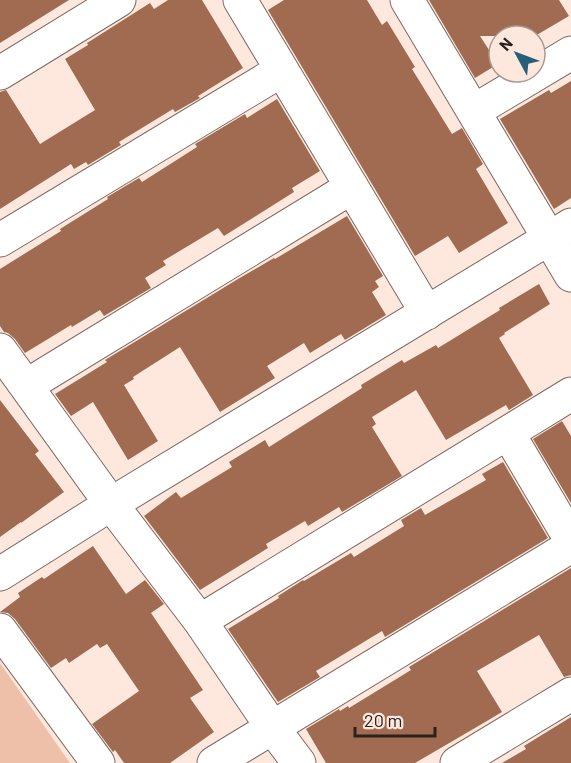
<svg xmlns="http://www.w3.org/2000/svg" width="571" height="763" viewBox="0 0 571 763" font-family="Barlow,sans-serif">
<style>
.green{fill:#efc0a9}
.building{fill:#a06b50}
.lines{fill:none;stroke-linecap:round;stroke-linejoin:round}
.minor-casing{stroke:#7c6960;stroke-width:35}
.minor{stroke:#fff;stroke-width:33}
</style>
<rect width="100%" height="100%" fill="#fee8de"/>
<!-- green -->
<path class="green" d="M 0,663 L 70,763 L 0,763 Z"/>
<!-- building -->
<path class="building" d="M 0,0 L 69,0 L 0,43 Z
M 168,0 L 202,0 L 243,68 L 198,96 L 200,98 L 175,112 L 173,109 L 119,142 L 121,145 L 88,165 L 86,162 L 74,169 L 71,164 L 0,209 L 0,92 L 6,90 L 40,144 L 95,110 L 65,59 L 88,45 L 87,43 L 150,3 L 154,9 Z
M 284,0 L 367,0 L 382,25 L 387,21 L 415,67 L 412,69 L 452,134 L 462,128 L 483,164 L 476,169 L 508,223 L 459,253 L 448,236 L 415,256 L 268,10 Z
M 429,0 L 559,0 L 569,16 L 535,36 L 480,36 L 498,64 L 475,78 Z
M 571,81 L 571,198 L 554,209 L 500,119 L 549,90 L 551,93 Z
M 277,99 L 320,171 L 292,188 L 294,192 L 224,236 L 218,228 L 163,261 L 166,265 L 145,278 L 151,288 L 104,316 L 100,310 L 72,327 L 71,325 L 25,353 L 15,339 L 8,333 L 4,332 L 0,326 L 0,269 L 61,231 L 60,229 L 108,199 L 107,197 L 139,178 L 142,182 L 197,147 L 195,144 L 245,114 L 247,118 Z
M 347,216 L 383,276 L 375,281 L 379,287 L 372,292 L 386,315 L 345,340 L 341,334 L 310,353 L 304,343 L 267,366 L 275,378 L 220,412 L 180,347 L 133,377 L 134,379 L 124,385 L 158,441 L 128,460 L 93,402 L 71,416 L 55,394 L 107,362 L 105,360 L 238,279 L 274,258 L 275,259 Z
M 539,284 L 550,304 L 504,333 L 505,334 L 499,338 L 533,395 L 509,410 L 506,405 L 446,440 L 416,390 L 372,417 L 376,424 L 372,427 L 402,476 L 342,512 L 339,507 L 308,526 L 305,521 L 266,544 L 268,548 L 200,590 L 144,516 L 176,492 L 181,498 L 232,467 L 229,462 L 265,440 L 269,447 L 362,388 L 361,385 L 402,360 L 404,363 L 436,345 L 438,348 L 500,310 L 499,308 Z
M 0,400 L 39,451 L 35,454 L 64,492 L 21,523 L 21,522 L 0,537 Z
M 562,421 L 571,436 L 571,503 L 533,439 Z
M 503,462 L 548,538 L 385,637 L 382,631 L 316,671 L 320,677 L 278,702 L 228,629 L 279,598 L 278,596 L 303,580 L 304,581 L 351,553 L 354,557 L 404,526 L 401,520 L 421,508 L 425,515 L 486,480 L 482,474 Z
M 93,546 L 126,594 L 145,580 L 164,604 L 151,613 L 203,690 L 190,698 L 214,732 L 170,763 L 124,763 L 115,750 L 113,752 L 92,724 L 139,691 L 107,644 L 100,648 L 97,644 L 69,663 L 66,658 L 51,668 L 15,619 L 8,613 L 0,612 L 20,597 L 18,593 L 42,577 L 44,579 Z
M 571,568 L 571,675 L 564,677 L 539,635 L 477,671 L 502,712 L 475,728 L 415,763 L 326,763 L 306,729 L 339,709 L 340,711 L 348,706 L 349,708 L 411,670 L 409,667 Z
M 571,717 L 571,763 L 502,763 L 526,749 L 524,746 Z"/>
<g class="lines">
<!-- minor casing -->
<g class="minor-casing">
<path id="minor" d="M 240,0 L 427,313
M 407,0 L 571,275
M 0,73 L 119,0
M 474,111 L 571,53
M 0,240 L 282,70
M 0,350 L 111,504 L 200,621 L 571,394
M 26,386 L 352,187
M 508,433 L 571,540
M 0,574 L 111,504 L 571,225
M 200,621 L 272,727 L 299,763
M 0,630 L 98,763
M 214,763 L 571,546
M 457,763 L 571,694"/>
</g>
<!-- minor -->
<use href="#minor" class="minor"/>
</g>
<!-- north arrow -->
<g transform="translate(517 54) rotate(311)"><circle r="28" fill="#fee8de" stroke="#a99991" stroke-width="1.5"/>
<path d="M0-4.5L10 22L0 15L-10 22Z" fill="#246078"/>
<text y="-9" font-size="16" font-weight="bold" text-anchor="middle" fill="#2a221e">N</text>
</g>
<!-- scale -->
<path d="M355 727v9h80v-9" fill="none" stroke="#2a221e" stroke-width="3"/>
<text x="364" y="727" font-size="18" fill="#2a221e" stroke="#fee8de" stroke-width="4.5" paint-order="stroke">20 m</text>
</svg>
